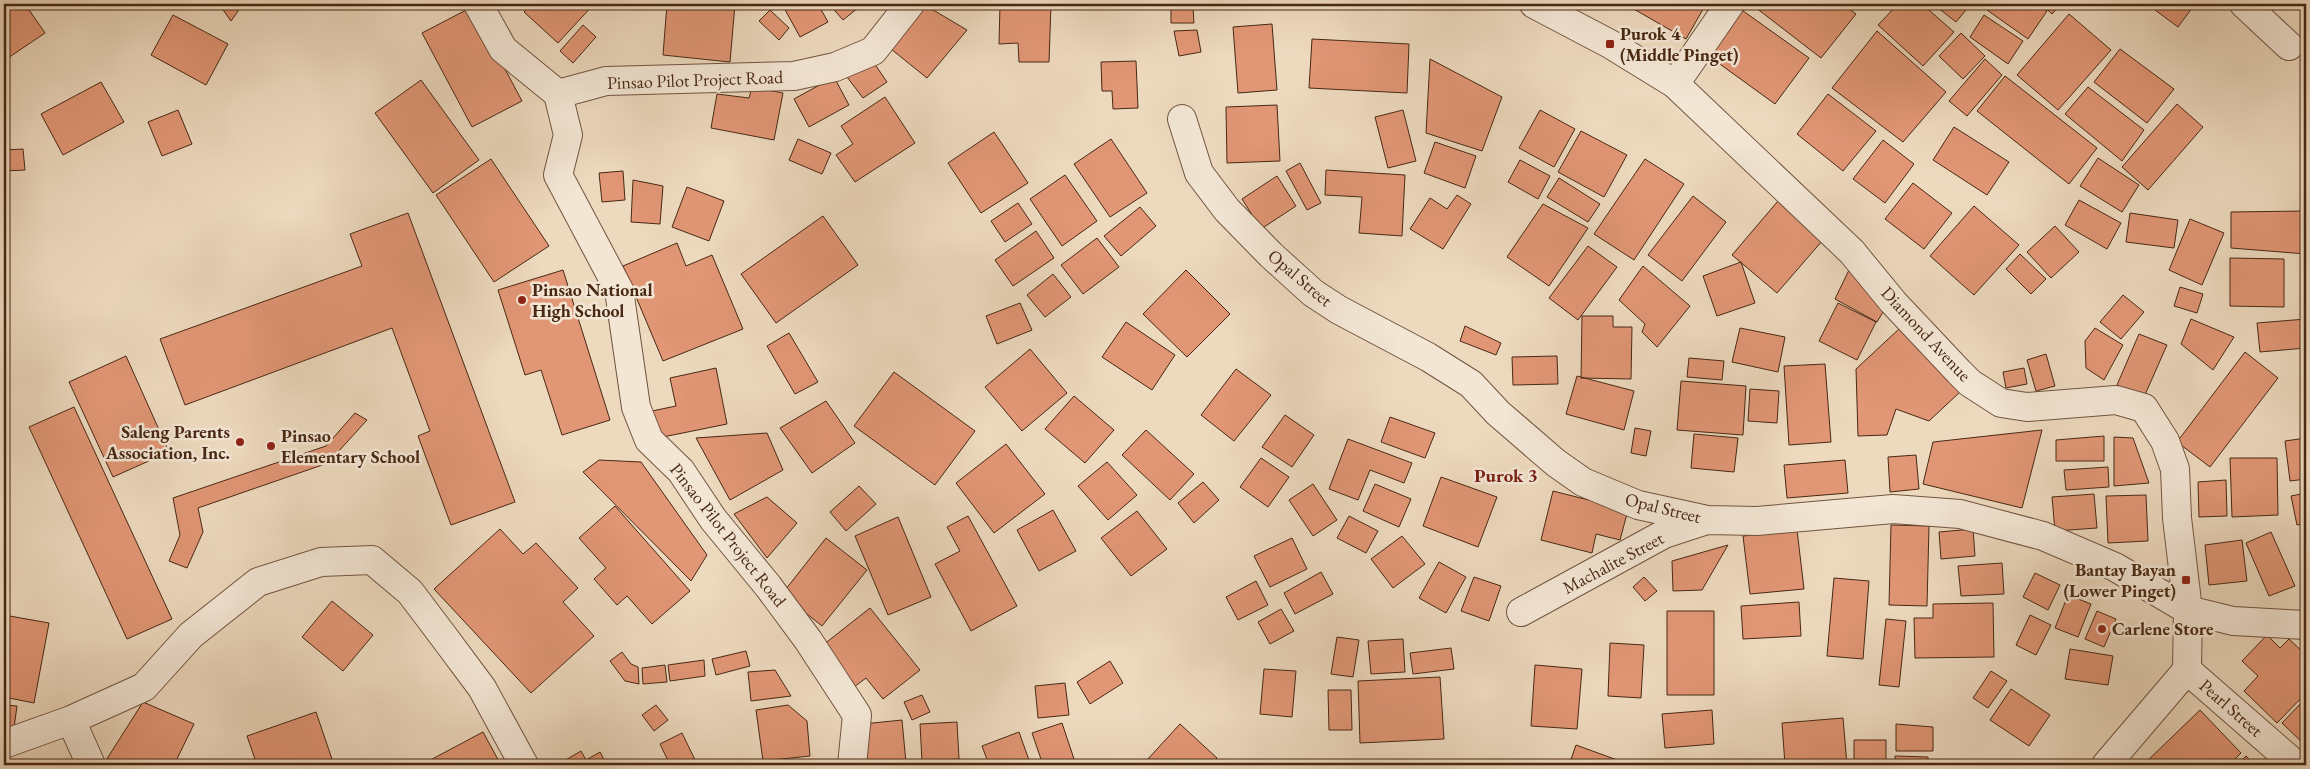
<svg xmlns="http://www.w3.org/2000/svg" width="2310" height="769" viewBox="0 0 2310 769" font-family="'EB Garamond',serif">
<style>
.building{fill:#e19675;stroke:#482813}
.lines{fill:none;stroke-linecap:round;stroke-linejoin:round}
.minor-casing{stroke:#71543e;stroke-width:30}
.minor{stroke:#f3e6d5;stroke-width:28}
.poi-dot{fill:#8f2418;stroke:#f3e6d5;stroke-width:2}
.labels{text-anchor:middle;stroke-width:5;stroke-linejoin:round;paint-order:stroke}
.poi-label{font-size:18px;font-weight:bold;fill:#482813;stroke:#f3e6d5;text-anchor:start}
.street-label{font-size:18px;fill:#482813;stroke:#f3e6d5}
.neighbourhood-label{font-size:19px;font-weight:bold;fill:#7a1f14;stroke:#f3e6d5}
</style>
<rect width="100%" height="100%" fill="#edd9be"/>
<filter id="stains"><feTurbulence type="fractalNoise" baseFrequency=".004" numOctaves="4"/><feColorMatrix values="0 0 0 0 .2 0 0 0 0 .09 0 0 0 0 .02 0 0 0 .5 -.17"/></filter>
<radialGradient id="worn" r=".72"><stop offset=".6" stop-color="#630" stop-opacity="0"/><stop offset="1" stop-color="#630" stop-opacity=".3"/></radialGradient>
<!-- building -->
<path class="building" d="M 4,4 L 25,4 L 45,33 L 5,60 Z
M 219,4 L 243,4 L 231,21 Z
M 532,4 L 594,4 L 558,43 L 524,12 Z
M 667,4 L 735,4 L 730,62 L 663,55 Z
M 787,4 L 818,4 L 828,22 L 800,37 L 783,6 Z
M 829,4 L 863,4 L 843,20 Z
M 923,4 L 967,30 L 927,78 L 886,45 Z
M 970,4 L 990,4 L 989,9 Z
M 1000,4 L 1051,4 L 1049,62 L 1019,62 L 1018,43 L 999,44 Z
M 1625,4 L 1706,4 L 1686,39 Z
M 1751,4 L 1842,4 L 1856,14 L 1821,58 Z
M 1898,4 L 1922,4 L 1954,32 L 1923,66 L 1878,25 Z
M 1933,4 L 1971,4 L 1956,22 Z
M 1991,4 L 2035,4 L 2047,11 L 2028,39 L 1987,10 Z
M 2041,4 L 2061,4 L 2052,14 Z
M 2147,4 L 2195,4 L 2178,27 Z
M 472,7 L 522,101 L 472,127 L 422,33 Z
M 1171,7 L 1193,7 L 1194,23 L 1171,23 Z
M 1739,8 L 1809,58 L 1775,104 L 1706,54 Z
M 770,10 L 789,28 L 779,40 L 759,21 Z
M 2069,14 L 2111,50 L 2058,110 L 2017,75 Z
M 173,15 L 228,44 L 206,85 L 151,55 Z
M 1984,15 L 2023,41 L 2008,64 L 1970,37 Z
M 1272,24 L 1277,90 L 1238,93 L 1233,27 Z
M 583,25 L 596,37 L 573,63 L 560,51 Z
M 1197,30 L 1201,52 L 1179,56 L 1174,31 Z
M 1877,31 L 1946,92 L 1903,142 L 1832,88 Z
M 1961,33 L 1985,56 L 1963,79 L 1939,56 Z
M 1312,39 L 1409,44 L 1407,93 L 1309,88 Z
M 2120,49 L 2174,89 L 2147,123 L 2094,82 Z
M 1430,59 L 1502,97 L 1482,151 L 1426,133 Z
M 1985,59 L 2002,75 L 1967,116 L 1949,101 Z
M 872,60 L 887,82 L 863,98 L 847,77 Z
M 1136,61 L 1138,108 L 1113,109 L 1112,91 L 1102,91 L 1101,62 Z
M 2005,76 L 2097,148 L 2069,184 L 1977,111 Z
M 834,77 L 849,105 L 809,127 L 794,99 Z
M 421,80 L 479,160 L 433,193 L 375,113 Z
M 101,82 L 124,122 L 63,155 L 41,114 Z
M 752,87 L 783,93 L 774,140 L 711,128 L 717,94 L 749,98 Z
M 2088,87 L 2144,130 L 2122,161 L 2065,114 Z
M 1828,94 L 1876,131 L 1843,171 L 1797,134 Z
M 885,97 L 915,143 L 855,182 L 836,155 L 853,144 L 841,126 Z
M 2177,104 L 2203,127 L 2148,190 L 2122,167 Z
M 1277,105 L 1280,161 L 1227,163 L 1226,107 Z
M 178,110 L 192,144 L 162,156 L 148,122 Z
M 1403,110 L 1416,161 L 1388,168 L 1375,117 Z
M 1540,110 L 1575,129 L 1554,167 L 1519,148 Z
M 1954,127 L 2009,162 L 1987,195 L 1933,160 Z
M 1581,131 L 1627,155 L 1604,197 L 1558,172 Z
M 994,132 L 1028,183 L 981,213 L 948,163 Z
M 798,139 L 831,153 L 822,174 L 789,160 Z
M 1111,139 L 1147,193 L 1110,217 L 1074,164 Z
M 1883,140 L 1914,164 L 1885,203 L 1853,179 Z
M 1435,142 L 1476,156 L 1465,188 L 1424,173 Z
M 23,149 L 25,170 L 4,171 L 4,150 Z
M 2098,158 L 2139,185 L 2122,212 L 2080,186 Z
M 491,159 L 549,246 L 494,282 L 436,195 Z
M 1645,159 L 1684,184 L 1634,260 L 1594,234 Z
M 1520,160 L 1550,176 L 1538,199 L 1508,182 Z
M 1300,163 L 1321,203 L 1307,210 L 1286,171 Z
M 1326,170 L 1405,175 L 1402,236 L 1359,233 L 1362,197 L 1325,195 Z
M 623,171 L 625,200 L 602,202 L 599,173 Z
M 1065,175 L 1097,221 L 1062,246 L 1030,199 Z
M 1277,176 L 1296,206 L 1261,229 L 1242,199 Z
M 1559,178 L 1600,204 L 1588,222 L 1547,197 Z
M 633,180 L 663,186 L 660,224 L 631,222 Z
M 1913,183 L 1952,213 L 1924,249 L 1885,219 Z
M 687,187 L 724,201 L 709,241 L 672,227 Z
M 1457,195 L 1471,204 L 1443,249 L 1410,229 L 1430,198 L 1447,209 Z
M 1693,196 L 1726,222 L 1682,281 L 1648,255 Z
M 2079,200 L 2121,223 L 2107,249 L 2065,225 Z
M 1778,201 L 1823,240 L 1777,293 L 1732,255 Z
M 1018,203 L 1032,224 L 1005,242 L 991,221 Z
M 1543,204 L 1588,228 L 1549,286 L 1507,257 Z
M 1974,206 L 2019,245 L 1974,295 L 1930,256 Z
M 1140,207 L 1156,226 L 1121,256 L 1104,236 Z
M 2306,211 L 2306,254 L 2231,248 L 2231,212 Z
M 408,213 L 515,502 L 451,525 L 418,436 L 430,431 L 392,328 L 185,405 L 160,339 L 362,266 L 350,234 Z
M 2130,213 L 2178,220 L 2174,248 L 2126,242 Z
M 823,216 L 858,265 L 776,323 L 741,274 Z
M 2190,219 L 2224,233 L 2202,285 L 2169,270 Z
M 2055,226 L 2079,252 L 2051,278 L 2027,252 Z
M 1036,231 L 1054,258 L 1013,286 L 995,260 Z
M 1097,238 L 1119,267 L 1083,294 L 1061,265 Z
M 677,243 L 686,266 L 712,255 L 743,329 L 663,361 L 623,266 Z
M 1588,246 L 1617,267 L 1578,320 L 1549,298 Z
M 2020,254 L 2046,279 L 2031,294 L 2006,269 Z
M 2230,258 L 2284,259 L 2284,307 L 2230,306 Z
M 1741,262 L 1755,303 L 1717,316 L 1703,276 Z
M 1643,266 L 1690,306 L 1657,347 L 1642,332 L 1645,324 L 1619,300 Z
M 563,270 L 610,420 L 562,435 L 541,370 L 525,375 L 498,290 Z
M 1186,270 L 1230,314 L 1187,357 L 1143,314 Z
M 1849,270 L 1886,307 L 1877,322 L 1835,299 Z
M 1053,274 L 1071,297 L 1045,317 L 1027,295 Z
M 2180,287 L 2203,294 L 2197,313 L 2174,306 Z
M 2123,295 L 2144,312 L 2121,339 L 2100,322 Z
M 1020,303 L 1032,330 L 997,344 L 986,316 Z
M 1838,303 L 1876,322 L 1857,360 L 1819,341 Z
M 1582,316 L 1613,316 L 1613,327 L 1632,327 L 1631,379 L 1581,378 Z
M 2191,319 L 2234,337 L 2213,370 L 2181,344 Z
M 2306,319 L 2306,348 L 2260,352 L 2257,323 Z
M 1126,322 L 1175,355 L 1152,390 L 1102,357 Z
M 1465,326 L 1501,343 L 1496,355 L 1460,341 Z
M 1740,328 L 1785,337 L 1778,372 L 1732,362 Z
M 1900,328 L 1961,391 L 1929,421 L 1896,409 L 1887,435 L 1858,436 L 1856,369 Z
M 2095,328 L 2123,345 L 2104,380 L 2086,368 L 2085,341 Z
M 789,333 L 818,382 L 795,394 L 767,346 Z
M 2139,334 L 2167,345 L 2144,397 L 2117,385 Z
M 1030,349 L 1067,393 L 1022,431 L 985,387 Z
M 2245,352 L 2278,378 L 2210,467 L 2177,442 Z
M 2046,354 L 2055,386 L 2036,391 L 2027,360 Z
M 126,356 L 169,452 L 113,477 L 69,382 Z
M 1557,356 L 1558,384 L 1513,385 L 1512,357 Z
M 1689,358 L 1724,361 L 1722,380 L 1687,377 Z
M 1825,364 L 1831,442 L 1789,445 L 1784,366 Z
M 716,368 L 727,424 L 658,438 L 652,411 L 676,406 L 670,378 Z
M 2024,368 L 2027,384 L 2006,388 L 2003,372 Z
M 1236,369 L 1271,395 L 1234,441 L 1201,415 Z
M 894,372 L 975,431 L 935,485 L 854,426 Z
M 1577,376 L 1634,391 L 1624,430 L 1566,414 Z
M 1681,381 L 1746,386 L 1743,435 L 1677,430 Z
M 1750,389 L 1779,391 L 1777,423 L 1748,421 Z
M 1074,396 L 1114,430 L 1085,463 L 1045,429 Z
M 826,401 L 855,443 L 812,473 L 780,428 Z
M 74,407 L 172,619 L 127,639 L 29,427 Z
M 355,413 L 367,420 L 328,463 L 198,508 L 203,532 L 187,568 L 169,561 L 180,535 L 173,498 L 326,446 Z
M 1285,415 L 1314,435 L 1292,467 L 1262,447 Z
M 1390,417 L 1435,433 L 1425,458 L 1381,442 Z
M 1635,428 L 1651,431 L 1646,456 L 1631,453 Z
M 1146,430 L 1194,474 L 1170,500 L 1122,455 Z
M 2042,430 L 2022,508 L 1923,484 L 1933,442 Z
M 767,433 L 783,470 L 730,500 L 696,438 Z
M 1694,434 L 1738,438 L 1734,472 L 1691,468 Z
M 2104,436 L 2104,461 L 2056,461 L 2056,440 Z
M 2114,437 L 2133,438 L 2149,483 L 2114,486 Z
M 2306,438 L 2306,479 L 2290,481 L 2285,441 Z
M 1348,439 L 1412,463 L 1404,483 L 1370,470 L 1358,500 L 1329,489 Z
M 1006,444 L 1045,494 L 994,533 L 956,483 Z
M 1916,455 L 1919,489 L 1890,492 L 1888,457 Z
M 1261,458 L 1289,477 L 1268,507 L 1240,487 Z
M 2230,458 L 2277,458 L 2278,515 L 2232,517 Z
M 599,460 L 641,462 L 707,555 L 691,581 L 583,472 Z
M 1845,460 L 1848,493 L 1787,498 L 1784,465 Z
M 1107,462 L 1137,495 L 1108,520 L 1078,486 Z
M 2108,467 L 2109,487 L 2066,490 L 2064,470 Z
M 1441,477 L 1497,497 L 1478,547 L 1423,526 Z
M 2226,480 L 2227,516 L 2199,517 L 2198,482 Z
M 1203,482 L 1219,500 L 1194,523 L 1178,503 Z
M 1313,484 L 1337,520 L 1313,536 L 1289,500 Z
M 1375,484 L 1411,499 L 1399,527 L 1363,511 Z
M 859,486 L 876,504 L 846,531 L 830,512 Z
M 1553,491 L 1628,510 L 1620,540 L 1596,534 L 1592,553 L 1541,540 Z
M 2306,493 L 2306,523 L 2297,525 L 2291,496 Z
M 2094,494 L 2097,528 L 2055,531 L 2052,497 Z
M 2146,495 L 2148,541 L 2108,543 L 2106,496 Z
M 767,497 L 797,523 L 767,558 L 734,514 Z
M 615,506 L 690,591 L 652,624 L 627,596 L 617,605 L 594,579 L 606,568 L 579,538 Z
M 1053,510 L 1076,551 L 1039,571 L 1017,530 Z
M 1137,511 L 1167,549 L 1131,576 L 1101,538 Z
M 968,516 L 1017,606 L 971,631 L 935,564 L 960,551 L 947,527 Z
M 1349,516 L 1378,531 L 1366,553 L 1337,538 Z
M 898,517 L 931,597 L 888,615 L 855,536 Z
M 1891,525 L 1929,526 L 1927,606 L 1889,605 Z
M 500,529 L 523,554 L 536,543 L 578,588 L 563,602 L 594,636 L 531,693 L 434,589 Z
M 1973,529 L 1975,556 L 1941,559 L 1939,532 Z
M 1797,530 L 1804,589 L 1750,594 L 1743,536 Z
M 2271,532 L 2295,586 L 2269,596 L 2246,543 Z
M 1402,536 L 1425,564 L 1393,588 L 1371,559 Z
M 826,538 L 867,570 L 822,626 L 782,594 Z
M 1292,538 L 1307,569 L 1270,587 L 1254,556 Z
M 2242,540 L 2247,581 L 2209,585 L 2205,545 Z
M 1728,545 L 1702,590 L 1673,591 L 1672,561 Z
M 1439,562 L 1466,577 L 1446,613 L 1419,598 Z
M 2002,563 L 2004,594 L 1961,596 L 1958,566 Z
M 1321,572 L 1333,594 L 1295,614 L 1284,593 Z
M 2035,573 L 2060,585 L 2048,610 L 2023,597 Z
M 1474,577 L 1501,586 L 1489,621 L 1461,611 Z
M 1644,577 L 1657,591 L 1645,601 L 1633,587 Z
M 1834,578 L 1869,581 L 1863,659 L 1827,656 Z
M 1256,581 L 1268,605 L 1238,620 L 1226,597 Z
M 2068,595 L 2091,604 L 2078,637 L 2055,628 Z
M 332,601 L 373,635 L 343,671 L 302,637 Z
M 1799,602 L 1801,636 L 1743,639 L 1741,606 Z
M 1993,603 L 1994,657 L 1915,658 L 1914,618 L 1933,618 L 1933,604 Z
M 870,608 L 920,670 L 883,699 L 866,678 L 850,690 L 818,649 Z
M 1281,609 L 1294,631 L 1270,644 L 1258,622 Z
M 1667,611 L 1714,611 L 1714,695 L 1667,695 Z
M 2097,611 L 2116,619 L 2104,647 L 2085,639 Z
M 4,615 L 49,623 L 34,703 L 4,697 Z
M 2030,615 L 2051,625 L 2036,655 L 2016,645 Z
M 1886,619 L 1906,621 L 1899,687 L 1879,685 Z
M 2267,635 L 2280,648 L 2289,639 L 2306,655 L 2306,693 L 2277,723 L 2244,691 L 2258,676 L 2242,661 Z
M 1337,637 L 1359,640 L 1353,677 L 1331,674 Z
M 1403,639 L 1405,672 L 1371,674 L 1368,641 Z
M 1610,643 L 1644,645 L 1641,698 L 1608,696 Z
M 1451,648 L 1454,669 L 1413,674 L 1410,653 Z
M 2070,649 L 2113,656 L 2108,685 L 2065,679 Z
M 746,651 L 750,666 L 716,675 L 712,659 Z
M 622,652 L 631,664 L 638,667 L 639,684 L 625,681 L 610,661 Z
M 704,660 L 705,676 L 670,681 L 668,665 Z
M 1110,661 L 1123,683 L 1090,704 L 1077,682 Z
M 665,665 L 667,682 L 643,684 L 642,668 Z
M 1535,665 L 1582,669 L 1577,729 L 1531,726 Z
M 1264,669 L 1296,671 L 1292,717 L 1260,714 Z
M 775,670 L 791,696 L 751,701 L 748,672 Z
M 1991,671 L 2007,681 L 1988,708 L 1973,698 Z
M 1440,677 L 1444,739 L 1360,743 L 1358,681 Z
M 1065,683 L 1069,715 L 1038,718 L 1035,686 Z
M 2011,689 L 2050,715 L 2029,746 L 1990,720 Z
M 1328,690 L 1351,690 L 1352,730 L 1329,730 Z
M 922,695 L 930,712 L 912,720 L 904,702 Z
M 2306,698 L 2306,746 L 2282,723 Z
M 143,702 L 194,724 L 174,765 L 103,765 Z
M 4,705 L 17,706 L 13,735 L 4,734 Z
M 656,705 L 668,720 L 654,731 L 642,715 Z
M 788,705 L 807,721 L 810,756 L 763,761 L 756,710 Z
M 1712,710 L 1714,744 L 1665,748 L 1662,714 Z
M 2200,710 L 2241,753 L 2229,765 L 2143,765 Z
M 316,712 L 334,765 L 257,765 L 247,736 Z
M 1843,718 L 1847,765 L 1785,765 L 1782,723 Z
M 902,720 L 906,763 L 867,765 L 863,724 Z
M 957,722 L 959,759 L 922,761 L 920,724 Z
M 1062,723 L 1075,762 L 1065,765 L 1043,765 L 1032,733 Z
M 1180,724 L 1217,758 L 1211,765 L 1152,765 L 1147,760 Z
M 1896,724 L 1933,727 L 1933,751 L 1896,751 Z
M 483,732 L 501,765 L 421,765 Z
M 1019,732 L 1030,763 L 1023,765 L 989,765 L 982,746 Z
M 682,733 L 697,764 L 694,765 L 670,765 L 660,744 Z
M 1854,740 L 1886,740 L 1886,765 L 1854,765 Z
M 1576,745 L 1631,765 L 1569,765 Z
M 581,751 L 586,760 L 600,752 L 607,765 L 557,765 Z
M 1895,756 L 1928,757 L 1928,765 L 1895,765 Z
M 2246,756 L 2255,765 L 2237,765 Z"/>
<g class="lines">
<!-- minor casing -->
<g class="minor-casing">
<path id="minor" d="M 478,4 L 503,49 L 558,94
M 1534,4 L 1610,44 L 1675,84 L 1852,252 L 1893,302 L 1959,372 L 1970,383 L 2001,403 L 2027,407 L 2116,400 L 2144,408 L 2165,441 L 2175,469 L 2177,518 L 2188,610 L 2233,621 L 2306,625
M 2244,4 L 2289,46
M 1675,84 L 1730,4
M 558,94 L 568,135 L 558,175 L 619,290 L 636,407 L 649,440 L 681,471 L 713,519 L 768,586 L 808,640 L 857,715 L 852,765
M 558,94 L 606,81 L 794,76 L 835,67 L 873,51 L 910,4
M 1182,119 L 1199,173 L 1227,210 L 1271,255 L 1313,293 L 1339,310 L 1428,357 L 1471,384 L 1498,413 L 1556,463 L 1583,482 L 1638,505 L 1707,520 L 1757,521 L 1893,509 L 1960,514 L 2043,536 L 2115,567 L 2188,610 L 2187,670 L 2106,765
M 1521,612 L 1664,534 L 1707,520
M 2187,670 L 2296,765
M 71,720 L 91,765
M 4,744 L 71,720 L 144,687 L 191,635 L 258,582 L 321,562 L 372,560 L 410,592 L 444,637 L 482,688 L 524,765"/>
</g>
<!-- minor -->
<use href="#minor" class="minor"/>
</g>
<!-- markers -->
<g class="poi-dot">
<rect x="1605" y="39" width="10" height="10" rx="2.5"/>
<circle cx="522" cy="300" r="5"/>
<circle cx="240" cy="442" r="5"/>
<circle cx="271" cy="446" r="5"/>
<rect x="2181" y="575" width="10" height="10" rx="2.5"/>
<circle cx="2102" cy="629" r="5"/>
</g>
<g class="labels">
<!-- poi labels -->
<g class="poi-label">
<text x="1620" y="40">Purok 4<tspan x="1620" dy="21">(Middle Pinget)</tspan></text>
<text x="532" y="296">Pinsao National<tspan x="532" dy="21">High School</tspan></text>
<text x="230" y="438" text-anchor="end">Saleng Parents<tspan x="230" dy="21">Association, Inc.</tspan></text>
<text x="281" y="442">Pinsao<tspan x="281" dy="21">Elementary School</tspan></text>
<text x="2176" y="576" text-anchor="end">Bantay Bayan<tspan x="2176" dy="21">(Lower Pinget)</tspan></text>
<text x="2112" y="635">Carlene Store</text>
</g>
<!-- street labels -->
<g class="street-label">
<text transform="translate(695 80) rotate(-2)" y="6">Pinsao Pilot Project Road</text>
<text transform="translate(1300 278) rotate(40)" y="6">Opal Street</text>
<text transform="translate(1926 334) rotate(47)" y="6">Diamond Avenue</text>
<text transform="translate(1663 508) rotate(14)" y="6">Opal Street</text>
<text transform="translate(728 535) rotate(52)" y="6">Pinsao Pilot Project Road</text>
<text transform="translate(1613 563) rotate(-28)" y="6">Machalite Street</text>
<text transform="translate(2231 708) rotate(41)" y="6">Pearl Street</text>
</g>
<!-- neighbourhood labels -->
<g class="neighbourhood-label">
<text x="1506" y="482">Purok 3</text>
</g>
</g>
<!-- margin -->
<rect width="2310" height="769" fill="none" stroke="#edd9be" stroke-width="20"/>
<rect x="5" y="5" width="2300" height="759" fill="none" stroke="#482813" stroke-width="2.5"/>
<rect x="10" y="10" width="2290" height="749" fill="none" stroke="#482813"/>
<rect width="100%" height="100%" filter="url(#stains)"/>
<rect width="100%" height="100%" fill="url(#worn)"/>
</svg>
